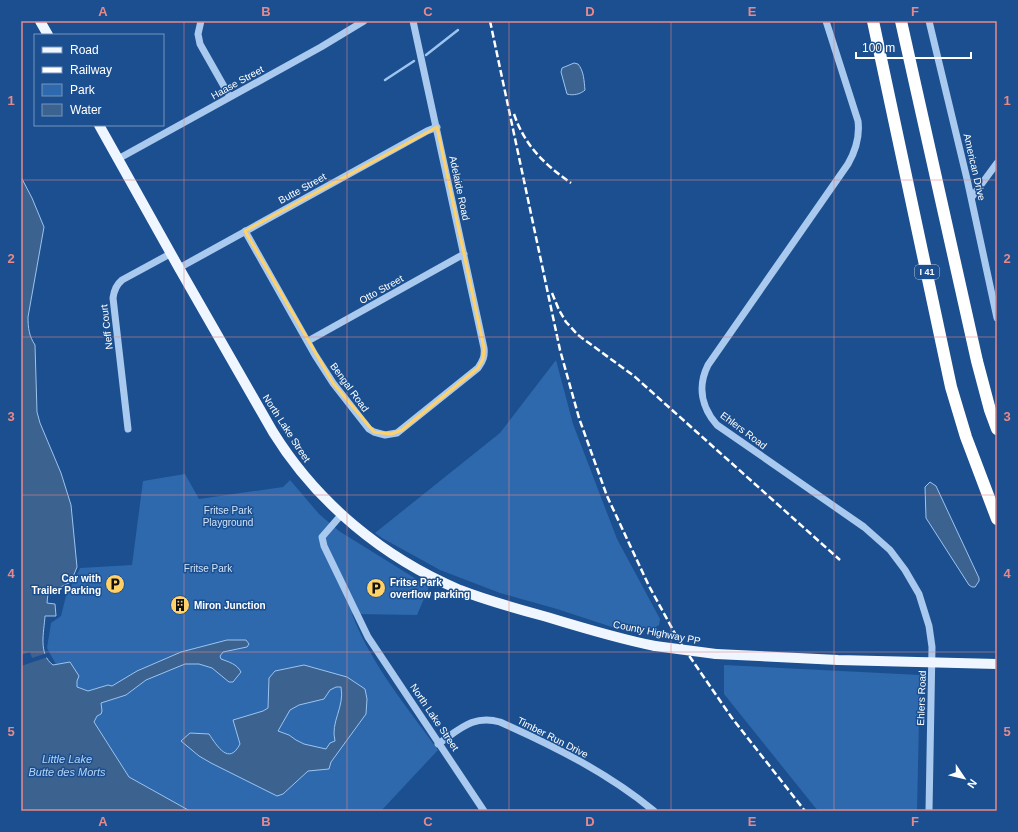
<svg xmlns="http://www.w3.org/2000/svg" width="1018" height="832" viewBox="0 0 1018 832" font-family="Helvetica,sans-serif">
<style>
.green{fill:#2e69ad}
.water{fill:#3c6290;stroke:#9cc4f0;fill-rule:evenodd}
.pier{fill:#1b4f8f}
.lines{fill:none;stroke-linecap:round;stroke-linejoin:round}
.stream{stroke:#9cc4f0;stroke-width:2.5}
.minor{stroke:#a9c9ee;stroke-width:7}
.major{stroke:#f0f6ff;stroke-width:10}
.highway{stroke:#fff;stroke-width:12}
.rail{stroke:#fff;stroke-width:2.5;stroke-dasharray:7 3;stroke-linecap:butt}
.major-bridge{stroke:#f0f6ff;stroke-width:10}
.marked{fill:none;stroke:#ffd166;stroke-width:3;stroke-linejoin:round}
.grid{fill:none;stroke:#e88989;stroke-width:1;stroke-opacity:0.55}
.labels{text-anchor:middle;stroke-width:3;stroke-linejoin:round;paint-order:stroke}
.shield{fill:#1b4f8f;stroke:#bbcadd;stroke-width:1}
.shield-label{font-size:9px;font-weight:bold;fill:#fff}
.street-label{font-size:10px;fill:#fff;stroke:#1b4f8f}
.park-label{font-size:10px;fill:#cfe3fa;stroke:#1b4f8f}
.poi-label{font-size:10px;font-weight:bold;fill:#fff;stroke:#1b4f8f;text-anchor:start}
.water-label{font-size:11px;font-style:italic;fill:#b5d3f5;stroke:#1b4f8f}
.neatline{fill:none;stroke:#e88989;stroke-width:1.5}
.grid-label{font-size:13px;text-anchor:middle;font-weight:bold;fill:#e88989}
</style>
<rect width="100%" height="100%" fill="#1b4f8f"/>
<!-- green -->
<path class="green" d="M 556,360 L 573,424 L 617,539 L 660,619 L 659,625 L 654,628 L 631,629 L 615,628 L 557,609 L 500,593 L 440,570 L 382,538 L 375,533 L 500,433 Z
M 185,474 L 199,499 L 283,487 L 290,480 L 319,514 L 339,531 L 429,587 L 417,615 L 352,614 C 371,664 407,707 438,750 L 381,811 L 190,811 L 187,810 L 129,777 L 94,722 L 70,690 L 47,648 L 51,623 L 61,616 L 66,596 L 80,568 L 132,565 L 143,481 Z
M 724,665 L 920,675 L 917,811 L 818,811 L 724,694 Z"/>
<!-- water -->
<path class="water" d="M 574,63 L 578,64 C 584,71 584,81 585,90 C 581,94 573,96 567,94 L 561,72 L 562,68 Z
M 21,177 L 32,198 L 44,227 L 28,317 C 28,328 29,336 35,345 L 37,412 L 40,423 L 61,473 L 71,505 L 77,567 L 71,582 L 48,593 L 47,603 L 55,604 L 56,616 L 45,616 C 44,632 38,654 53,665 L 70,662 L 79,676 L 77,681 L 77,687 L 88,691 L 108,685 L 112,686 L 137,671 L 181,652 L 227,640 L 246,640 L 249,644 L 247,647 L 223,652 L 220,656 L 221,659 C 229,662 237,664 241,672 L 233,682 L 229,682 L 212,668 L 199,664 L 185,664 L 146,680 L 126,695 L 101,703 L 102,711 L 101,714 L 97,716 L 94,722 L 129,777 L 190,811 L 21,811 Z
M 930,482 L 936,486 L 979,578 L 979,581 L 975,587 L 972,587 L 969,585 L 926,518 L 925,487 Z
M 304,665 L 347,677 L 365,689 L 367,699 L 366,714 L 331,762 L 329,769 L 308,771 L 283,794 L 277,796 L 211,763 L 199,756 L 181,741 L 190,733 L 209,734 C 217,746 229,766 240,744 L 233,720 L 263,711 L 268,708 L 269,678 L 275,671 ZM 336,687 L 341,687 C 345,707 330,722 335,741 L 330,743 L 326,749 L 304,744 L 296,740 L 289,735 L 278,731 L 290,710 L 299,705 L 324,699 L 330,690 Z"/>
<!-- pier -->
<path class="pier" d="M 30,652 L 32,658 L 47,653 L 48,657 L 21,666 L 21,655 Z"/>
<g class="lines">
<!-- stream -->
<path class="stream" d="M 426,55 L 458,30
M 385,80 L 414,61"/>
<!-- minor -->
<path class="minor" d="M 201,21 L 198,34 L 200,44 L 230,97
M 826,21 L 858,121 C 860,137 856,150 848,164 L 708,365 C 697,387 702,408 717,425 L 864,527 L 890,550 L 905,570 L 919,594 L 929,626 L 932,647 L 929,811
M 929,21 L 967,179 L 997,318
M 118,159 L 321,47 L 364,21
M 972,197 L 997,163
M 245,231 L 315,355 L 333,383 L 369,429 L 374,432 L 385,435 L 397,433 L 478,368 C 483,361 485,356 484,348 L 413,21
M 179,268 L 427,131 L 437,127
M 308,341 L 464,254
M 128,429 L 113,298 C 114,290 116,285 122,280 L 170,254
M 342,514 L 322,537 L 324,546 L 368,637 L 484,811
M 438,744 C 459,730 473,714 500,722 C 554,746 608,773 654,811"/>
<!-- major -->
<path class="major" d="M 40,21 L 48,35
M 99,125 L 179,268 L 273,432 C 317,503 384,558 460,590 C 488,601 518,609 547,617 C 583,628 619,639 655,646
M 716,654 L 838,660 L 997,664"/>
<!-- highway -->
<path class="highway" d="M 873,21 L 951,387 L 966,437 L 997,519
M 901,21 L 977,361 L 990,410 L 997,429"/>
<!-- rail -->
<path class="rail" d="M 490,21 L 560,350 L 579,418 L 607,496 L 649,586 L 679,641 L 732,718 L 805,811
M 514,114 C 525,146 544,164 571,183
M 552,293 L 559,310 L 566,322 L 578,335 L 634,376 L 840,560"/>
<!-- major-bridge -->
<path class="major-bridge" d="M 655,646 L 716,654"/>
</g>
<!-- marked area -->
<path class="marked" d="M 437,127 L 484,348 L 483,359 L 478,368 L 402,430 L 391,434 L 374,432 L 333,383 L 245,231 Z"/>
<!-- grid -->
<path class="grid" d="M 184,21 L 184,811M 347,21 L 347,811M 509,21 L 509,811M 671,21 L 671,811M 834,21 L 834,811M 21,180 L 997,180M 21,337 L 997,337M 21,495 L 997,495M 21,652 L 997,652"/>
<!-- icons -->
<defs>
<g id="parking-disc" transform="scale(1)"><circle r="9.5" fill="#ffd166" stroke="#1b4f8f"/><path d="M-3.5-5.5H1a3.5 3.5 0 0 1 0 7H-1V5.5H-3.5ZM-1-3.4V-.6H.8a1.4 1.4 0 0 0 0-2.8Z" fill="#111"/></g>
<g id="building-disc" transform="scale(1)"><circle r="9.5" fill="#ffd166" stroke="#1b4f8f"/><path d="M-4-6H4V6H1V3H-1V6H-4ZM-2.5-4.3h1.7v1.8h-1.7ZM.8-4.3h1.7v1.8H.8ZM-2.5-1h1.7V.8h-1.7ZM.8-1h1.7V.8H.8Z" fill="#111"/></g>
</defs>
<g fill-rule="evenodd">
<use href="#parking-disc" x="115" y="584"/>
<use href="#parking-disc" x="376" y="588"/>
<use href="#building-disc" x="180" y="605"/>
</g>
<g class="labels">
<!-- shield labels -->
<rect class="shield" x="915" y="265" width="24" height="14" rx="3"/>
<g class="shield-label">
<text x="927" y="275">I 41</text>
</g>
<!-- street labels -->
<g class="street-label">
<text transform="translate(237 82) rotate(-29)" y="4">Haase Street</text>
<text transform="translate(975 167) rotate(77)" y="4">American Drive</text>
<text transform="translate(302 188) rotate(-29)" y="4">Butte Street</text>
<text transform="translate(460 188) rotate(78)" y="4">Adelaide Road</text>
<text transform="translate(381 289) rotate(-29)" y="4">Otto Street</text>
<text transform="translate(106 327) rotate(-97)" y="4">Neff Court</text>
<text transform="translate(350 387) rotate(54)" y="4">Bengal Road</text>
<text transform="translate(287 428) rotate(57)" y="4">North Lake Street</text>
<text transform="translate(744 430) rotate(37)" y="4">Ehlers Road</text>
<text transform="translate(657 632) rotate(11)" y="4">County Highway PP</text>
<text transform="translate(921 698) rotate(-88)" y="4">Ehlers Road</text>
<text transform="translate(435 717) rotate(56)" y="4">North Lake Street</text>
<text transform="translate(553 737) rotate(27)" y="4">Timber Run Drive</text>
</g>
<!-- park labels -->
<g class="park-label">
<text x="228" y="514">Fritse Park<tspan x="228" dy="12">Playground</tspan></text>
<text x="208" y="572">Fritse Park</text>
</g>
<!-- poi labels -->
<g class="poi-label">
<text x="101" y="582" text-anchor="end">Car with<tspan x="101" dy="12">Trailer Parking</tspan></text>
<text x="390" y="586">Fritse Park<tspan x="390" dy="12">overflow parking</tspan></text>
<text x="194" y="609">Miron Junction</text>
</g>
<!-- water labels -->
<g class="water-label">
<text x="67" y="763">Little Lake<tspan x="67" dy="13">Butte des Morts</tspan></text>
</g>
</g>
<!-- border -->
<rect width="1018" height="832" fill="none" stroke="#1b4f8f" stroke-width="44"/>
<!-- legend -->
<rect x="34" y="34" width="130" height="92" fill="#1b4f8f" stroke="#7695bc"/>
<rect x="42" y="47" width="20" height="6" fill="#f0f6ff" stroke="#7695bc"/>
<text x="70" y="54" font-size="12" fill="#ffffff">Road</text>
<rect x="42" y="67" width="20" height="6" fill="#ffffff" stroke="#7695bc"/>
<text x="70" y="74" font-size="12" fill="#ffffff">Railway</text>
<rect x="42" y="84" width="20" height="12" fill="#2e69ad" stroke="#7695bc"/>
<text x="70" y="94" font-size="12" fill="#ffffff">Park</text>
<rect x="42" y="104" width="20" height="12" fill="#3c6290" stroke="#7695bc"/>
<text x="70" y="114" font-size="12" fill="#ffffff">Water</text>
<!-- north arrow -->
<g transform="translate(964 778) rotate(125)" stroke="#1b4f8f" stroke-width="3" paint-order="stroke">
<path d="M0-3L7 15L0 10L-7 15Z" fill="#ffffff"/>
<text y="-6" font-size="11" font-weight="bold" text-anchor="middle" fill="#ffffff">N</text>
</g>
<!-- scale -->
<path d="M856 52v6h115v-6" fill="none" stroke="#ffffff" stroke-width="2"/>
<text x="862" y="52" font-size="12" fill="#ffffff" stroke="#1b4f8f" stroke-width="3" paint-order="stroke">100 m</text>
<rect x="22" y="22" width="974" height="788" class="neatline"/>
<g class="grid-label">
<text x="103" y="16">A</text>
<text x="266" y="16">B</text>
<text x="428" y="16">C</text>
<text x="590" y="16">D</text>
<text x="752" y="16">E</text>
<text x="915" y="16">F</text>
<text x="11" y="105">1</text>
<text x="1007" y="105">1</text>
<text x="11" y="263">2</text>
<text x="1007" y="263">2</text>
<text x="11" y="421">3</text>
<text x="1007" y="421">3</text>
<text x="11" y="578">4</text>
<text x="1007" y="578">4</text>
<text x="11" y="736">5</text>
<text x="1007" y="736">5</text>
<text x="103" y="826">A</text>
<text x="266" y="826">B</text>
<text x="428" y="826">C</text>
<text x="590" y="826">D</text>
<text x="752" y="826">E</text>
<text x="915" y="826">F</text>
</g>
</svg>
